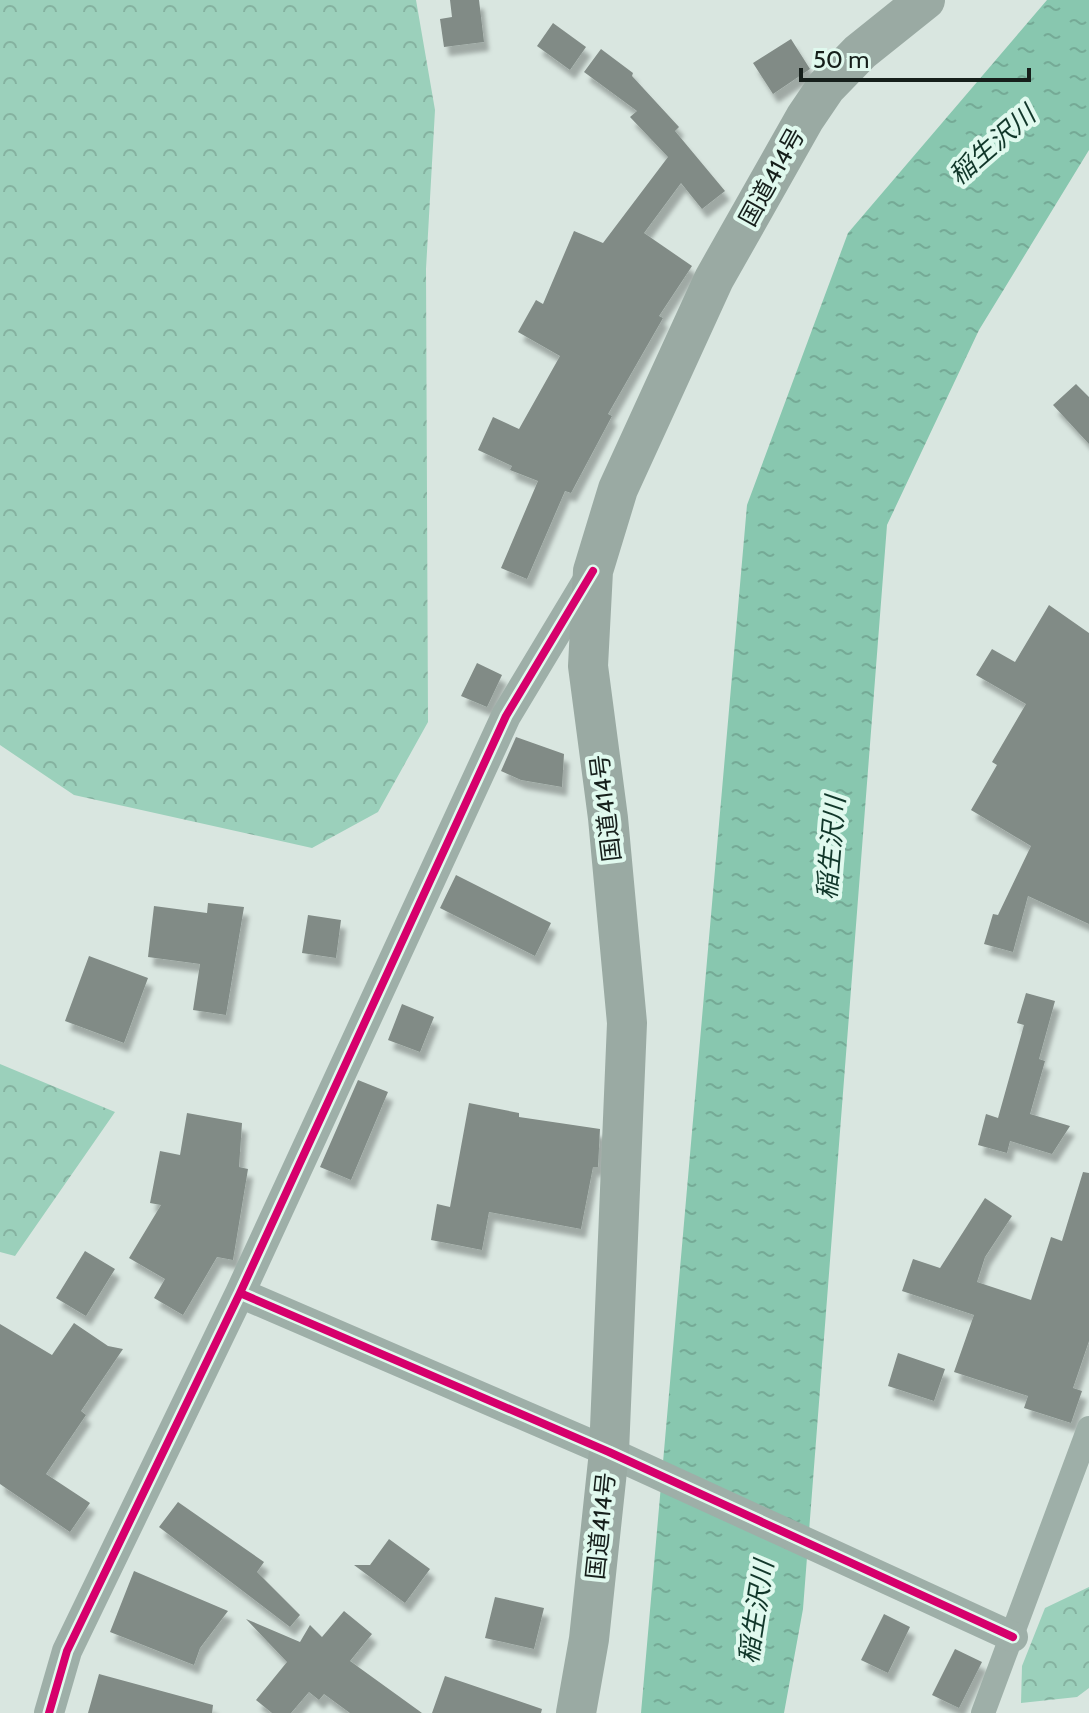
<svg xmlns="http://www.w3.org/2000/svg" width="1089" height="1713" viewBox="0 0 1089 1713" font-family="Cabin,'Noto Sans JP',sans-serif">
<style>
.forest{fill:url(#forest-crowns)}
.water{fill:url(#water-ripples)}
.building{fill:#818b86;filter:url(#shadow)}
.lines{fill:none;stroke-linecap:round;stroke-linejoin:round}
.minor{stroke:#9eafa8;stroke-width:24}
.tertiary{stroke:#9eafa8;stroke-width:30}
.trunk{stroke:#9aaaa3;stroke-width:40}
.cycleway-casing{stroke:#e0f9ee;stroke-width:13}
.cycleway{stroke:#d6006c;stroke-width:8}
.labels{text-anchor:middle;stroke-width:8;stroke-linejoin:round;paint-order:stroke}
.street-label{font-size:24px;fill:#161f1b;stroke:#e0f9ee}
.water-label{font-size:26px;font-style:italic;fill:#11372a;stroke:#e0f9ee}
</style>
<defs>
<pattern id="forest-crowns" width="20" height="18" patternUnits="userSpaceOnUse" patternTransform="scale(2)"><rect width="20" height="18" fill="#9bd0bb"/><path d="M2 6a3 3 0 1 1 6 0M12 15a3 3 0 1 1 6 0" fill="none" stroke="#85b2a0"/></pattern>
<pattern id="water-ripples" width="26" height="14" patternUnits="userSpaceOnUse" patternTransform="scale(2)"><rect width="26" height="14" fill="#88c7af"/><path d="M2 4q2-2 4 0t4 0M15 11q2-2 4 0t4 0" fill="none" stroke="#75aa96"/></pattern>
<filter id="shadow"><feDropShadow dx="5" dy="9" stdDeviation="2" flood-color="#0004"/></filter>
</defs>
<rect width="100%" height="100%" fill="#d9e6e0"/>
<!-- forest -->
<path class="forest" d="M 0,0 L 416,0 L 435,110 L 426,269 L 428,722 L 378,812 L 312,848 L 74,795 L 0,745 Z
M 0,1064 L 115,1112 L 15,1256 L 0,1252 Z
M 1089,1587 L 1089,1688 L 1077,1697 L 1021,1703 L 1022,1666 L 1045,1608 Z"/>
<!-- water -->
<path class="water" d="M 1047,0 L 1089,0 L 1089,150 L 979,330 L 887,525 L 803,1609 L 784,1713 L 641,1713 L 747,505 L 848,233 Z"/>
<!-- building -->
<path class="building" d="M 450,0 L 479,0 L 484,42 L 444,47 L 440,19 L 452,17 Z
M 553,23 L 586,47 L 570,70 L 537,46 Z
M 791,39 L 810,69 L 773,94 L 753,63 Z
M 601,49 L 633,73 L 632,76 L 679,127 L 675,131 L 725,191 L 702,209 L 681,183 L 644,233 L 692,266 L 659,316 L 663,318 L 608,414 L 612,416 L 571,493 L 565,491 L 527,579 L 501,568 L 538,481 L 510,470 L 512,466 L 478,450 L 493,417 L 519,429 L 560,356 L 518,332 L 536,300 L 543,304 L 574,231 L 603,243 L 668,157 L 630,117 L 637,111 L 584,72 Z
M 1076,384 L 1089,397 L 1089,444 L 1053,405 Z
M 1049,605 L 1089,633 L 1089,924 L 1028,896 L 1013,952 L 984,944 L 993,914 L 998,915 L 1031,846 L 971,810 L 997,765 L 992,762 L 1026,704 L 976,675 L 992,649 L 1015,662 Z
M 477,663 L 502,675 L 487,707 L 461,696 Z
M 516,737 L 564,754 L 562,787 L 521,780 L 501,771 Z
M 456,875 L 551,923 L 535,956 L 440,908 Z
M 208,903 L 244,907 L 226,1015 L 193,1010 L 200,964 L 148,957 L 154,906 L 207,913 Z
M 308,915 L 341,920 L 336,958 L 302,953 Z
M 89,956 L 148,978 L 124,1043 L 65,1021 Z
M 1026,993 L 1055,1001 L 1039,1059 L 1045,1061 L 1030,1114 L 1070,1126 L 1052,1154 L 1010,1141 L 1007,1153 L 978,1145 L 986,1114 L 998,1118 L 1024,1025 L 1017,1023 Z
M 402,1004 L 434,1017 L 420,1052 L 388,1040 Z
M 358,1080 L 388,1092 L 351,1180 L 320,1167 Z
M 469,1103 L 519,1113 L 519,1117 L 600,1129 L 598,1167 L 593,1167 L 581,1229 L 489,1212 L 482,1250 L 431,1240 L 437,1204 L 450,1207 Z
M 187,1113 L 242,1123 L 239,1167 L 248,1169 L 233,1260 L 217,1257 L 183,1315 L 154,1298 L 165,1279 L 129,1258 L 161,1205 L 150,1203 L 160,1151 L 180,1155 Z
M 1083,1172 L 1089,1173 L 1089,1341 L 1073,1388 L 1082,1391 L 1071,1423 L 1024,1408 L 1028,1396 L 954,1372 L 974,1315 L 902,1291 L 913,1259 L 940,1268 L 985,1198 L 1012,1216 L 985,1257 L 977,1282 L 1031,1300 L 1051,1237 L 1062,1241 Z
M 85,1251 L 115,1269 L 86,1316 L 56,1298 Z
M 74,1323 L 108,1346 L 123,1349 L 81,1411 L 86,1415 L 46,1474 L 90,1503 L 70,1532 L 0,1484 L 0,1324 L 52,1355 Z
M 898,1353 L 945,1369 L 934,1401 L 888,1386 Z
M 178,1502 L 264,1562 L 257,1572 L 300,1615 L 290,1627 L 159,1527 Z
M 389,1539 L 430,1569 L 405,1603 L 354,1565 L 370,1565 Z
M 134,1571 L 228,1611 L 200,1648 L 194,1665 L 110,1632 Z
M 495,1597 L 544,1608 L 534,1649 L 485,1638 Z
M 344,1611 L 372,1634 L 350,1661 L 422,1713 L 350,1713 L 324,1694 L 319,1700 L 309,1692 L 291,1713 L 272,1713 L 256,1700 L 287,1662 L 246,1619 L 300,1642 L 310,1625 L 322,1637 Z
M 884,1614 L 910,1627 L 888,1673 L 861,1660 Z
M 955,1649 L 982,1662 L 959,1708 L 932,1695 Z
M 99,1674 L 213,1705 L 212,1713 L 88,1713 Z
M 445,1676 L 542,1709 L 541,1713 L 432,1713 Z"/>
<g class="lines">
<!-- minor -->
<path class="minor" d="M 983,1713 L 1089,1428"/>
<!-- tertiary -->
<path class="tertiary" d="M 240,1293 L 609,1452 L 1013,1637
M 49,1713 L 67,1651 L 240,1293 L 506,716 L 592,573"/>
<!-- trunk -->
<path class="trunk" d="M 576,1713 L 589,1639 L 609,1452 L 627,1023 L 608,818 L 588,666 L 593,571 L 618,489 L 714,279 L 805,118 L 826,87 L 860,52 L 925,0"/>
<!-- cycleway casing -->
<g class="cycleway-casing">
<path id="cycleway" d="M 240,1293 L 609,1452 L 1013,1637
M 49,1713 L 67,1651 L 240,1293 L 506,716 L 593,571"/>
</g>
<!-- cycleway -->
<use href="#cycleway" class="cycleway"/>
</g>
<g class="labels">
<!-- street labels -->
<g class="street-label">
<text transform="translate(772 177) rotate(-61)" y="8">国道414号</text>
<text transform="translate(606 808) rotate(-97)" y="8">国道414号</text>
<text transform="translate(601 1526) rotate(-84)" y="8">国道414号</text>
</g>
<!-- water labels -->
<g class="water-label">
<text transform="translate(992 145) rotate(-41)" y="9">稲生沢川</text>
<text transform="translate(831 848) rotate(-85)" y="9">稲生沢川</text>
<text transform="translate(756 1612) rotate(-81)" y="9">稲生沢川</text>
</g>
</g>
<!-- scale -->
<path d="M801 68v12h228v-12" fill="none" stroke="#161f1b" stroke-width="4"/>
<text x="813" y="68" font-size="24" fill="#161f1b" stroke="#e0f9ee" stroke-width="6" paint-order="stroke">50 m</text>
</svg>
